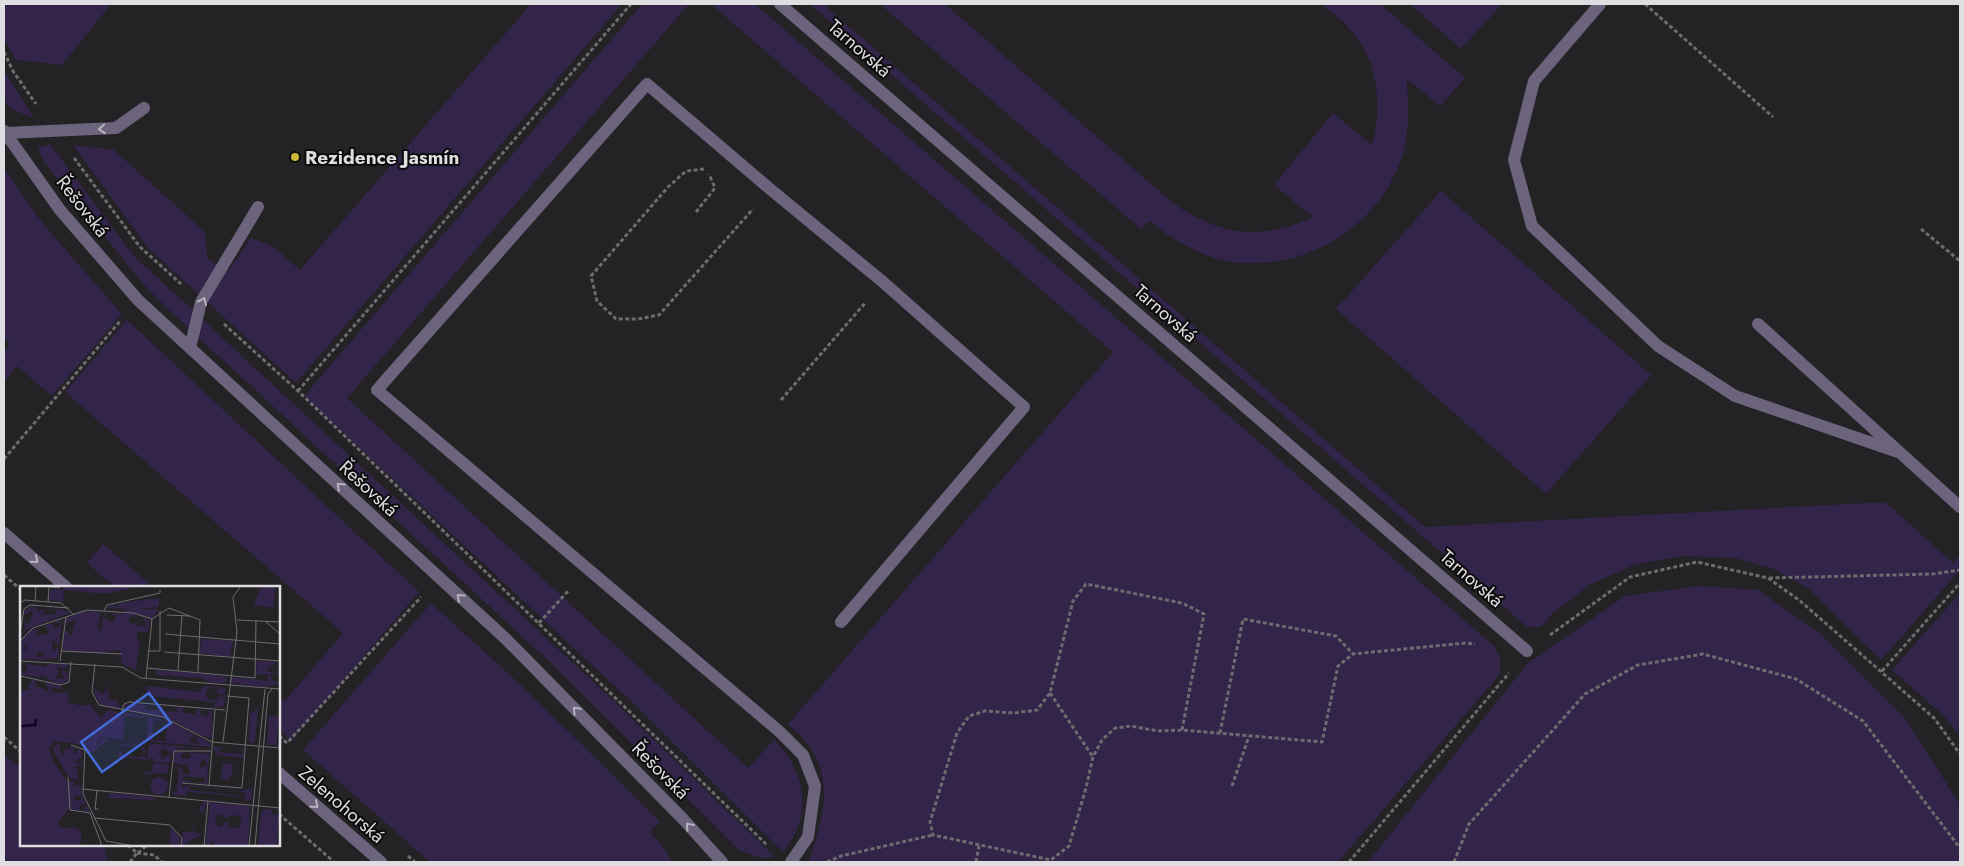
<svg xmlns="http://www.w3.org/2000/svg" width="1964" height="866" viewBox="0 0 1964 866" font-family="Jost,sans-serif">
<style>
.green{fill:#33244a}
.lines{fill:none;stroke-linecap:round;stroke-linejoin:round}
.path{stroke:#6d6c6f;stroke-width:3;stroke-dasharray:4 2.5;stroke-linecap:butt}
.minor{stroke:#6c647c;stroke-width:12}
.oneway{stroke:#b6b3bd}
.poi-dot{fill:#ccb938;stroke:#0c0c0d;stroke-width:2}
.labels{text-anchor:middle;stroke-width:4;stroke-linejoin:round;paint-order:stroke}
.street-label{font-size:19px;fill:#dedde0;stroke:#0c0c0d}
.poi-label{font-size:19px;font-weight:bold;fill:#dedde0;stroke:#0c0c0d;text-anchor:start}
.inset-river{fill:none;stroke:#14002b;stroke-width:2.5}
.inset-road{fill:none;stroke:#6e6d70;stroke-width:1}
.view{fill:#446bda;fill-opacity:0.15;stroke:#446bda;stroke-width:2.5}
.inset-edge{fill:none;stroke:#dedde0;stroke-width:2.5}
</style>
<rect width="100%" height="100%" fill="#232225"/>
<!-- green -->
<path class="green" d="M 4,4 L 111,4 L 62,65 L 16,60 L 4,39 Z
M 531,4 L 622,4 L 296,383 L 148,248 L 73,145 L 114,150 L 205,232 L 207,258 L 228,272 L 251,238 L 272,246 L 300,270 Z
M 642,4 L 689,4 L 347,398 L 748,768 L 774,740 C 807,772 813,816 783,852 L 637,707 L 304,396 Z
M 711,4 L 755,4 L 1494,646 L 1500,658 L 1500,674 L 1338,862 L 809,862 C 822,819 836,784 807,743 C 802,736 794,730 788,724 L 1113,352 Z
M 810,4 L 823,4 L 1425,527 L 1885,502 L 1953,563 L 1960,555 L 1960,570 L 1881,660 L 1809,589 L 1774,569 L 1735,558 L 1681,556 L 1634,565 L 1591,584 L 1553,613 L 1541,627 L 1527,627 Z
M 880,4 L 945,4 L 1174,204 C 1222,236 1260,241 1313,217 L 1274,185 L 1333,113 L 1372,145 C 1383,104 1378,59 1348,27 C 1340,18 1330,11 1321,4 L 1380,4 L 1465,78 L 1440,106 L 1407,79 C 1408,104 1410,130 1403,154 C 1380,225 1313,267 1241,263 C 1209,262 1173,240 1149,221 L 1141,229 Z
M 1410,4 L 1502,4 L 1461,49 Z
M 4,70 L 33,117 C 0,108 4,102 4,70 Z
M 50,144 L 134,256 L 597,685 L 775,857 C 762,860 751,855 739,850 L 551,663 L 172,313 L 145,286 L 44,162 L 38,148 Z
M 4,168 L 43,224 L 122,314 L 52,396 L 17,366 L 4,382 L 4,351 L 10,344 L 4,338 Z
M 1441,191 L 1651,375 L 1546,494 L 1336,309 Z
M 127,320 L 419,592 L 291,741 L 279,729 L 279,696 L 285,701 L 343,633 L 65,392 Z
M 103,544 L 150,584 L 147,587 L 115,587 L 87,563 Z
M 1699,586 L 1758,590 L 1818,632 L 1905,718 L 1960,805 L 1960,862 L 1368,862 L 1528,663 L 1625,596 Z
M 1960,593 L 1960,736 L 1942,714 L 1892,670 Z
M 431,603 L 526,690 L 660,821 L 649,832 L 662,845 L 672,862 L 430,862 L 303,750 Z
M 4,754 L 21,769 L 21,845 L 104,845 L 108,862 L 4,862 Z"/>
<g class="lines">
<!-- path -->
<path class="path" d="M 1645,4 L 1773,117
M 4,52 L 13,71 L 36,104
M 74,158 L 140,247 L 181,284
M 704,169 L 686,171 L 668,187 L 591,276 L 597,301 L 616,319 L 638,319 L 659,315 L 753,209
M 696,212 L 715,188 L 709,174
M 1921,229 L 1960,261
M 224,324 L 298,391 L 462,549 L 768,846
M 298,391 L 631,4
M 781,400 L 866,302
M 4,459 L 121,320
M 4,575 L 21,590
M 1769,578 L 1933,574 L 1960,570
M 539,623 L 569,590
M 1550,635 L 1630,577 L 1697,562 L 1768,578 L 1799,600 L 1934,718 L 1960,754
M 1882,671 L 1960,583
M 1050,693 L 1093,757
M 1182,730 L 1204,614 L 1182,603 L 1086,584 L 1073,601 L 1050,693 L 1037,710 L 1014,713 L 985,711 L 969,716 L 957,733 L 930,822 L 933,835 L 1051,860 L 1069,846 L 1086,788 L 1093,757 L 1102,740 L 1115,728 L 1131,726 L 1158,731 L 1182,730 L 1322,742 L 1338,666 L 1353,654 L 1466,643 L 1475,644
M 1220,733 L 1243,619 L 1336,636 L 1353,654
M 279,736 L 287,743 L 421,597
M 4,737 L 21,752
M 1232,786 L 1249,736
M 279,814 L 334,862
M 128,845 L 137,853 L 130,862
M 137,853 L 154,855 L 162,862
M 138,853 L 147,845
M 408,856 L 415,862
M 827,862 L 841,856 L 933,835
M 976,862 L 979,846
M 1349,862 L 1509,673
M 1454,862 L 1469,824 L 1585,694 L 1638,665 L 1703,654 L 1796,679 L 1863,721 L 1960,848"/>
<!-- minor -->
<path class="minor" d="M 780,4 L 1527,651
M 1600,4 L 1534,81 L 1514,160 L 1532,226 L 1658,346 L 1735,396 L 1898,452
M 4,131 L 60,210 L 138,300 L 506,639 L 683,819 L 722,862
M 5,133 L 116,128 L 144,108
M 1758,324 L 1960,507
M 190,348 L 201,302 L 258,207
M 4,533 L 66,587
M 279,773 L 381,862
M 791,862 L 808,837 L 815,786 L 803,755 L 780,732 L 377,390 L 647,84 L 770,189 L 883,282 L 1024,407 L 841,622"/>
</g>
<!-- one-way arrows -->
<defs><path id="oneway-chevron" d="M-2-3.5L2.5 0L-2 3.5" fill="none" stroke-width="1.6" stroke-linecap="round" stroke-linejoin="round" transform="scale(1.25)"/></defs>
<g class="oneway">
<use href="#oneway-chevron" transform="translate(102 129) rotate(176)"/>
<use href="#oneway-chevron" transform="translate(203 301) rotate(-66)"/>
<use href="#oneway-chevron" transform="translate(340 486) rotate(-137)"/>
<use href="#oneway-chevron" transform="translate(35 560) rotate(41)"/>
<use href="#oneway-chevron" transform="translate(460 597) rotate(-138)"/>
<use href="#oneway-chevron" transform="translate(576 710) rotate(-134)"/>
<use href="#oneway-chevron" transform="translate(315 805) rotate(41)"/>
<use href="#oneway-chevron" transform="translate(689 826) rotate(-132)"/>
</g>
<!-- markers -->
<circle class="poi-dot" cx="295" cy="157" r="5"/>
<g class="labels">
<!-- street labels -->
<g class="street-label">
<text transform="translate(860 48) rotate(41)" y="7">Tarnovská</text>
<text transform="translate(83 206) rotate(52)" y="7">Řešovská</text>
<text transform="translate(1166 313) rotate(41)" y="7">Tarnovská</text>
<text transform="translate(369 488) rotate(43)" y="7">Řešovská</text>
<text transform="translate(1472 578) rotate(41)" y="7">Tarnovská</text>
<text transform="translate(661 770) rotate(45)" y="7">Řešovská</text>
<text transform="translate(342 804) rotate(41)" y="7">Zelenohorská</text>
</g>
<!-- poi labels -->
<g class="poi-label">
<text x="305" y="164">Rezidence Jasmín</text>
</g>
</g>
<!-- overview -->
<g transform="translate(20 586)">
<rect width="260" height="260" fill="#232225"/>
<path d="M 44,0 L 121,0 L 85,8 L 44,4 L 43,16 L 29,14 L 31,3 L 43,4 ZM 236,0 L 256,0 L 253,22 L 234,19 L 240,1 ZM 139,12 L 139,21 L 115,23 L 139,23 L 132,32 L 101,25 L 111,23 L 86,22 L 93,18 L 94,22 L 101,17 ZM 12,20 L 19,23 L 16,26 L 26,23 L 22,29 L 37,28 L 35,22 L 50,27 L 5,44 L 4,35 L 9,39 L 13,24 L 6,28 L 4,25 ZM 63,25 L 81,26 L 78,39 L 80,49 L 84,27 L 91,27 L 84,29 L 86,34 L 94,36 L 96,32 L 92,27 L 116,28 L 115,31 L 109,31 L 110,37 L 121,40 L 126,41 L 126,37 L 122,31 L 129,35 L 128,46 L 118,46 L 117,54 L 120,55 L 116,84 L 100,77 L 102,71 L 79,69 L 102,70 L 99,64 L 79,67 L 43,64 L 43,48 L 46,44 L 51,50 L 55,35 L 44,37 L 46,33 ZM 42,34 L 39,59 L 32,54 L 33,65 L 39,60 L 38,72 L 23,74 L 24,66 L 19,65 L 16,71 L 20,71 L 23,67 L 22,74 L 0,73 L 0,60 L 4,60 L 2,65 L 7,63 L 5,59 L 0,59 L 0,56 L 9,44 L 19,42 L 14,49 L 30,48 L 25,39 L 34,37 L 34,41 L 40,41 L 41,37 L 33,36 ZM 181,53 L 213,55 L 210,71 L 180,67 ZM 237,75 L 260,76 L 247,81 L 260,83 L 247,82 L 247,85 L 260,88 L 236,88 ZM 2,77 L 26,81 L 27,78 L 48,78 L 46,83 L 37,81 L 39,87 L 35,93 L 45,92 L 41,85 L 46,85 L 48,94 L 40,99 L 18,87 L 23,92 L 1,88 L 0,86 L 6,87 L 7,79 L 1,79 ZM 135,84 L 186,88 L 207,91 L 205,97 L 192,97 L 182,92 L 137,89 ZM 250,88 L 253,95 L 260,98 L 239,101 L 209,96 L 211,91 L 249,95 L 247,89 ZM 16,93 L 15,104 L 17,100 L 29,105 L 25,96 L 42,100 L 41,104 L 31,101 L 32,107 L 49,106 L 48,116 L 61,120 L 69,118 L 81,131 L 81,148 L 82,130 L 89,124 L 101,127 L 102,130 L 105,131 L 103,153 L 126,154 L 128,132 L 104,130 L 103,126 L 144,134 L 133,135 L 132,154 L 145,155 L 149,135 L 174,149 L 169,156 L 179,158 L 175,149 L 188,156 L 191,161 L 81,151 L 75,161 L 35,155 L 29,163 L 35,178 L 47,195 L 55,196 L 52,201 L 58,199 L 58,203 L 59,199 L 56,196 L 60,198 L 62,209 L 58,209 L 54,211 L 55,214 L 59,215 L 62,212 L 58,210 L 62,210 L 66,217 L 59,220 L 60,224 L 65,224 L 66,218 L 70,226 L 49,223 L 37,238 L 42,242 L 57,242 L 62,248 L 60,260 L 0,260 L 0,104 L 10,104 L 8,98 L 13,96 L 10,94 ZM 87,96 L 89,114 L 97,114 L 100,123 L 81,119 L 74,107 L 75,99 L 76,105 L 80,107 L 84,108 L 85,101 L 86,110 ZM 127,100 L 180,106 L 184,100 L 205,102 L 205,109 L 198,108 L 197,103 L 187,102 L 186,109 L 188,114 L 197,114 L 198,110 L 205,111 L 204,120 L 193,122 L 196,116 L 126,110 ZM 107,118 L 127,119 L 123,123 L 138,125 L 139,120 L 146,120 L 142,125 L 157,126 L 156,121 L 165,122 L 161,127 L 176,128 L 175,123 L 181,124 L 181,129 L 190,130 L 187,124 L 192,125 L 192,152 L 182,150 L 148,132 L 107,125 L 104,121 ZM 238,122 L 235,157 L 229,157 L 230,128 ZM 249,130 L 259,131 L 256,160 L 247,158 ZM 82,153 L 190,163 L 158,162 L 152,168 L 141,162 L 141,173 L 150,168 L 151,175 L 148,177 L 133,176 L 135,172 L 128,174 L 98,171 L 102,158 L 121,159 L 126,165 L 124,172 L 127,172 L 129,159 L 136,159 L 88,154 L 72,167 L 66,166 L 63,160 L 76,161 ZM 105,159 L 121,161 L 125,168 L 120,171 L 103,170 L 100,162 ZM 39,157 L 41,170 L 45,168 L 43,164 L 52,161 L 55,162 L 53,166 L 57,167 L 57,163 L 64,165 L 62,165 L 62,172 L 59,172 L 55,176 L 60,178 L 62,173 L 62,179 L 52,182 L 58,183 L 57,195 L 49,191 L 34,166 L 34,160 ZM 193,161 L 202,161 L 198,166 L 221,168 L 222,164 L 212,162 L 223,163 L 223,172 L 198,169 ZM 155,165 L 166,165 L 161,169 L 162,173 L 171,172 L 169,166 L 190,168 L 188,178 L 182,172 L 179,182 L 188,179 L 187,198 L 175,197 L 185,196 L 185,192 L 163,190 L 163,194 L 173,195 L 160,197 L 163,202 L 168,199 L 167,206 L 158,206 L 167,206 L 167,210 L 152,208 L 152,203 L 153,207 L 157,205 L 159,183 L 155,181 L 154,184 L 154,180 L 160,181 L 158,203 L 160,181 L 160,180 L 162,182 L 162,188 L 169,188 L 170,184 L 165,179 L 153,177 ZM 133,177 L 149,179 L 147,187 L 124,188 L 124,185 L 132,186 ZM 203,177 L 213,178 L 212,190 L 209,188 L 211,194 L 201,193 ZM130 200a9 9 0 1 1 18 0a9 9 0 1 1-18 0ZM 168,199 L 219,205 L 232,202 L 231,213 L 226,215 L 226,205 L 225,211 L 168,206 ZM 169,200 L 224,206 L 224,210 L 169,204 ZM 90,207 L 131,211 L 136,214 L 88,212 ZM 183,216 L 230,220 L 228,260 L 193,260 L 194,256 L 190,255 L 191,260 L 185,260 L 190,219 L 185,218 L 184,227 L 183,227 L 179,224 ZM 199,228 L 209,233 L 210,229 L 221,230 L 220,242 L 209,241 L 209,237 L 204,236 L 203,241 L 198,240 L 195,232 ZM 244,223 L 260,224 L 252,224 L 252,228 L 260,229 L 257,250 L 260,260 L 238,260 L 241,226 ZM 174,235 L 175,247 L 182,248 L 162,260 L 163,246 L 173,246 ZM 151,241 L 160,252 L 159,260 L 149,260 Z" fill="#33244a" fill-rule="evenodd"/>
<path class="inset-river" d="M 0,140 L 15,139 L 16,133"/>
<path class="inset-road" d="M 24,0 L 40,2M 15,15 L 16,0M 28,16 L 29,1M 0,17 L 5,14 L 41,17 L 53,28M 84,25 L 87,19 L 140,7 L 140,4M 147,29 L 170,30M 217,34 L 260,36M 245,35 L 260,48M 1,42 L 4,23 L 10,19 L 49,22M 145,48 L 260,58M 0,55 L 13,42 L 67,24 L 113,27 L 132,33M 41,65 L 102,68M 128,65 L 140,65 L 140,25M 144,66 L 260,75M 0,75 L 102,81 L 121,92 L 260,103M 40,75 L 46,31M 75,78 L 72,106 L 79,119 L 143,131 L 192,156 L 260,162M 127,82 L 235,92M 158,84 L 162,29M 0,90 L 41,99 L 49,96 L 51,76M 126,92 L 132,33 L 149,22 L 180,34 L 178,86M 235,92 L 236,34M 102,125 L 104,118 L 109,116 L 205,124M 203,156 L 217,46 L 213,11 L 221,0M 51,159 L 65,164 L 63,208 L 86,255 L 114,260M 259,161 L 260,145M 48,191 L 50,224 L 70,227 L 82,260M 162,197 L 222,202 L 229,112 L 207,110M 189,200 L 195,124M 62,203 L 260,222M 77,205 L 75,223 L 78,223M 149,211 L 154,165 L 191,165M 75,232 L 150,239 L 162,252 L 161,260M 184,260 L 188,215M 229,260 L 245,103M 235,260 L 248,108 L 252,103"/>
<path class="view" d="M 129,107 L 151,137 L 82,186 L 61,156 Z"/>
<rect width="260" height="260" class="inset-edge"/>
</g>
<!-- border -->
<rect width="1964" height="866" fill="none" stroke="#dedde0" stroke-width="10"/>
</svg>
